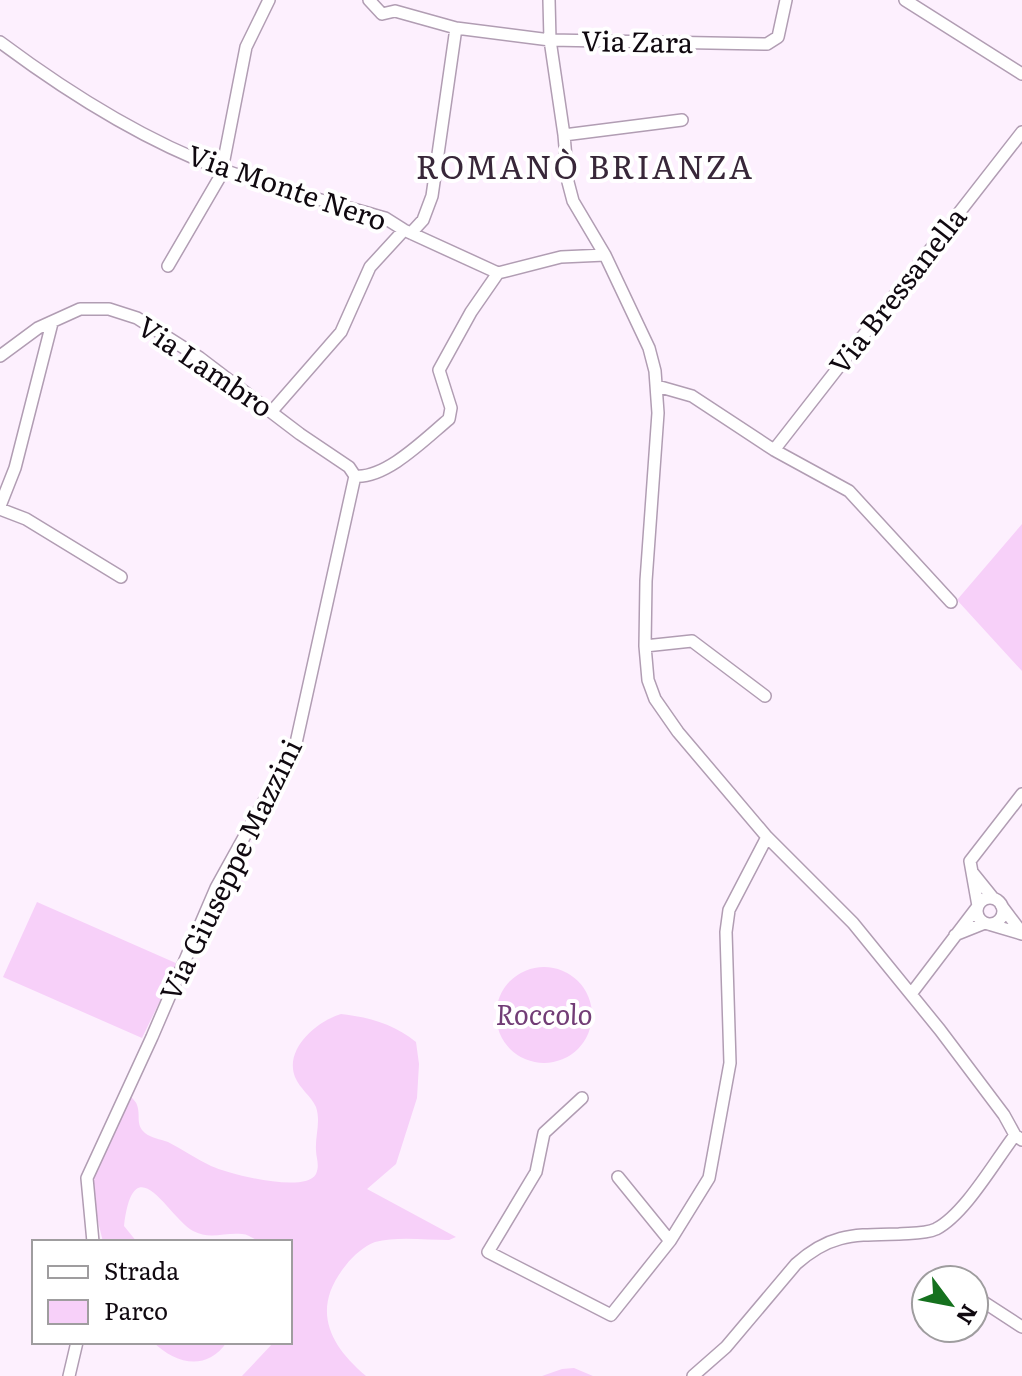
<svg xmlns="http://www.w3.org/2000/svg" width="1022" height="1376" viewBox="0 0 1022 1376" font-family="Literata,serif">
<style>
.green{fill:#f7d0f9}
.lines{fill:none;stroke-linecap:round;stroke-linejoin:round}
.minor-casing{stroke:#b19db3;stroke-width:14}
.minor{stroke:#fff;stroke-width:11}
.labels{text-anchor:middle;stroke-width:8;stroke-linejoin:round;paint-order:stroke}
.street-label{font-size:28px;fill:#100910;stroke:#fff}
.park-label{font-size:28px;font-style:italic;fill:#723d76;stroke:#fff}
.quarter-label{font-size:32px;letter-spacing:2px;fill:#382739;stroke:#fff}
</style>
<rect width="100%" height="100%" fill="#fdf0fe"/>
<!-- green -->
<path class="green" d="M 1022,524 L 1022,671 L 957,600 Z
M 37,902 L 178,964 L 142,1038 L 3,977 Z
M496 1015a48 48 0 1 1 96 0a48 48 0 1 1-96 0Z
M 341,1014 C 368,1017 394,1024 416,1042 L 419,1064 L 417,1098 L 396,1164 L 367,1189 L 456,1237 L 449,1240 C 426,1240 397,1236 375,1242 C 364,1246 353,1256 346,1265 C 311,1308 328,1344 366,1376 L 242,1376 L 274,1342 L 290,1342 L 290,1242 C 280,1242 268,1244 259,1241 C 253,1239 248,1234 242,1234 C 225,1232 210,1240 193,1231 C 168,1217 134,1143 124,1226 L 137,1242 L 103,1242 L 92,1197 L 91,1179 L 130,1095 C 132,1099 136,1101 137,1105 C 141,1116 135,1124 145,1133 C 151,1138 160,1139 168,1142 C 182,1149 196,1159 211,1166 C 229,1174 305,1194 316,1174 C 320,1165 316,1158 316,1150 C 315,1136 321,1122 316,1107 C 311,1096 300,1089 295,1077 C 284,1049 317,1021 341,1014 Z
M 153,1342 L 227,1342 C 206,1372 176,1364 153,1342 Z
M 574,1368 L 593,1376 L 542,1376 L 562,1369 Z"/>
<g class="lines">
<!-- minor casing -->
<g class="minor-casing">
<path id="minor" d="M 369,0 L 382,14 L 395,11 L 456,28 L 550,40 L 767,44 L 778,37 L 786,0
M 549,0 L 550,40 L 564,135 L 568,182 L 573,201 L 605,255 L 649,348 L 655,371 L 658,413 L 646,581 L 645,646 L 648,680 L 655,699 L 678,732 L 767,837 L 853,923 L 940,1030 L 1004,1115 L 1015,1135 L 1022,1140
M 905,0 L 1022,74
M 0,42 C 67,92 143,140 221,169 C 274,189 331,202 385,218 L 404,230 L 498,273
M 564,135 L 682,120
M 411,233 L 423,220 L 432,196 L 456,28
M 168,266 L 221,175 L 246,47 L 269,0
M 498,273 L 561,257 L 605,255
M 0,356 L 38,328 L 80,309 L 109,309 L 137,318 L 200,358 L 300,434 L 349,467 L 355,476
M 657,386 L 692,396 L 774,450 L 849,491 L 951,602
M 272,411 L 341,332 L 370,267 L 404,230
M 774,450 L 1022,132
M 355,476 C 386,479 426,438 449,419 L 451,408 L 439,370 L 471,312 L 498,273
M 0,506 L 15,468 L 52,323
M 0,509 L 26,519 L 121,577
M 645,646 L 692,641 L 765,696
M 972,872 L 993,898
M977 911a13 13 0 1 1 26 0a13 13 0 1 1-26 0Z
M 1001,905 L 1022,933
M 955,935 L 985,923 L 1022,934
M 911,994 L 978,906 L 970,861 L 1022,794
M 582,1098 L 544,1133 L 536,1172 L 488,1252 L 611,1315 L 670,1241 L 709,1178 L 730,1063 L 726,932 L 729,910 L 767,837
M 618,1177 L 670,1241
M 93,1242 L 87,1178 L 152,1037 L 216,888 L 296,743 L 355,476
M 979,1299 L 1022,1327
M 69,1376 L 77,1342
M 693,1376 L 726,1347 L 796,1264 C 831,1233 854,1235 899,1234 C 911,1233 925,1234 936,1229 C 965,1214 995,1161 1015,1135"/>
</g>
<!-- minor -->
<use href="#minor" class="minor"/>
</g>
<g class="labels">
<!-- street labels -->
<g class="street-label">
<text transform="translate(637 42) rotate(1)" y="10">Via Zara</text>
<text transform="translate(287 188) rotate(19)" y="10">Via Monte Nero</text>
<text transform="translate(898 291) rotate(-52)" y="10">Via Bressanella</text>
<text transform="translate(205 367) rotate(34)" y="10">Via Lambro</text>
<text transform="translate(231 870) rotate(-64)" y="10">Via Giuseppe Mazzini</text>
</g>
<!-- park labels -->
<g class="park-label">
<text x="544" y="1025">Roccolo</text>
</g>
<!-- quarter labels -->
<g class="quarter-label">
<text x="585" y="179">ROMANÒ BRIANZA</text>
</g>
</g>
<!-- legend -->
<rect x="32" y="1240" width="260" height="104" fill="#ffffff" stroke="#9f9d9f" stroke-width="2"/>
<rect x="48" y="1266" width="40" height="12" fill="#ffffff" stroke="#9f9d9f" stroke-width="2"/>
<text x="104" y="1280" font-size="24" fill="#100910">Strada</text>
<rect x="48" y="1300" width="40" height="24" fill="#f7d0f9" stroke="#9f9d9f" stroke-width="2"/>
<text x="104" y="1320" font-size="24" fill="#100910">Parco</text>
<!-- north arrow -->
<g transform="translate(950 1304) rotate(122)"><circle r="38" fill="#ffffff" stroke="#9f9d9f" stroke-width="2"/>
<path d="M0-6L14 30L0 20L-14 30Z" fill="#15711e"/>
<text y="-12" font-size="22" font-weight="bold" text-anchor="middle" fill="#100910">N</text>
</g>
</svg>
